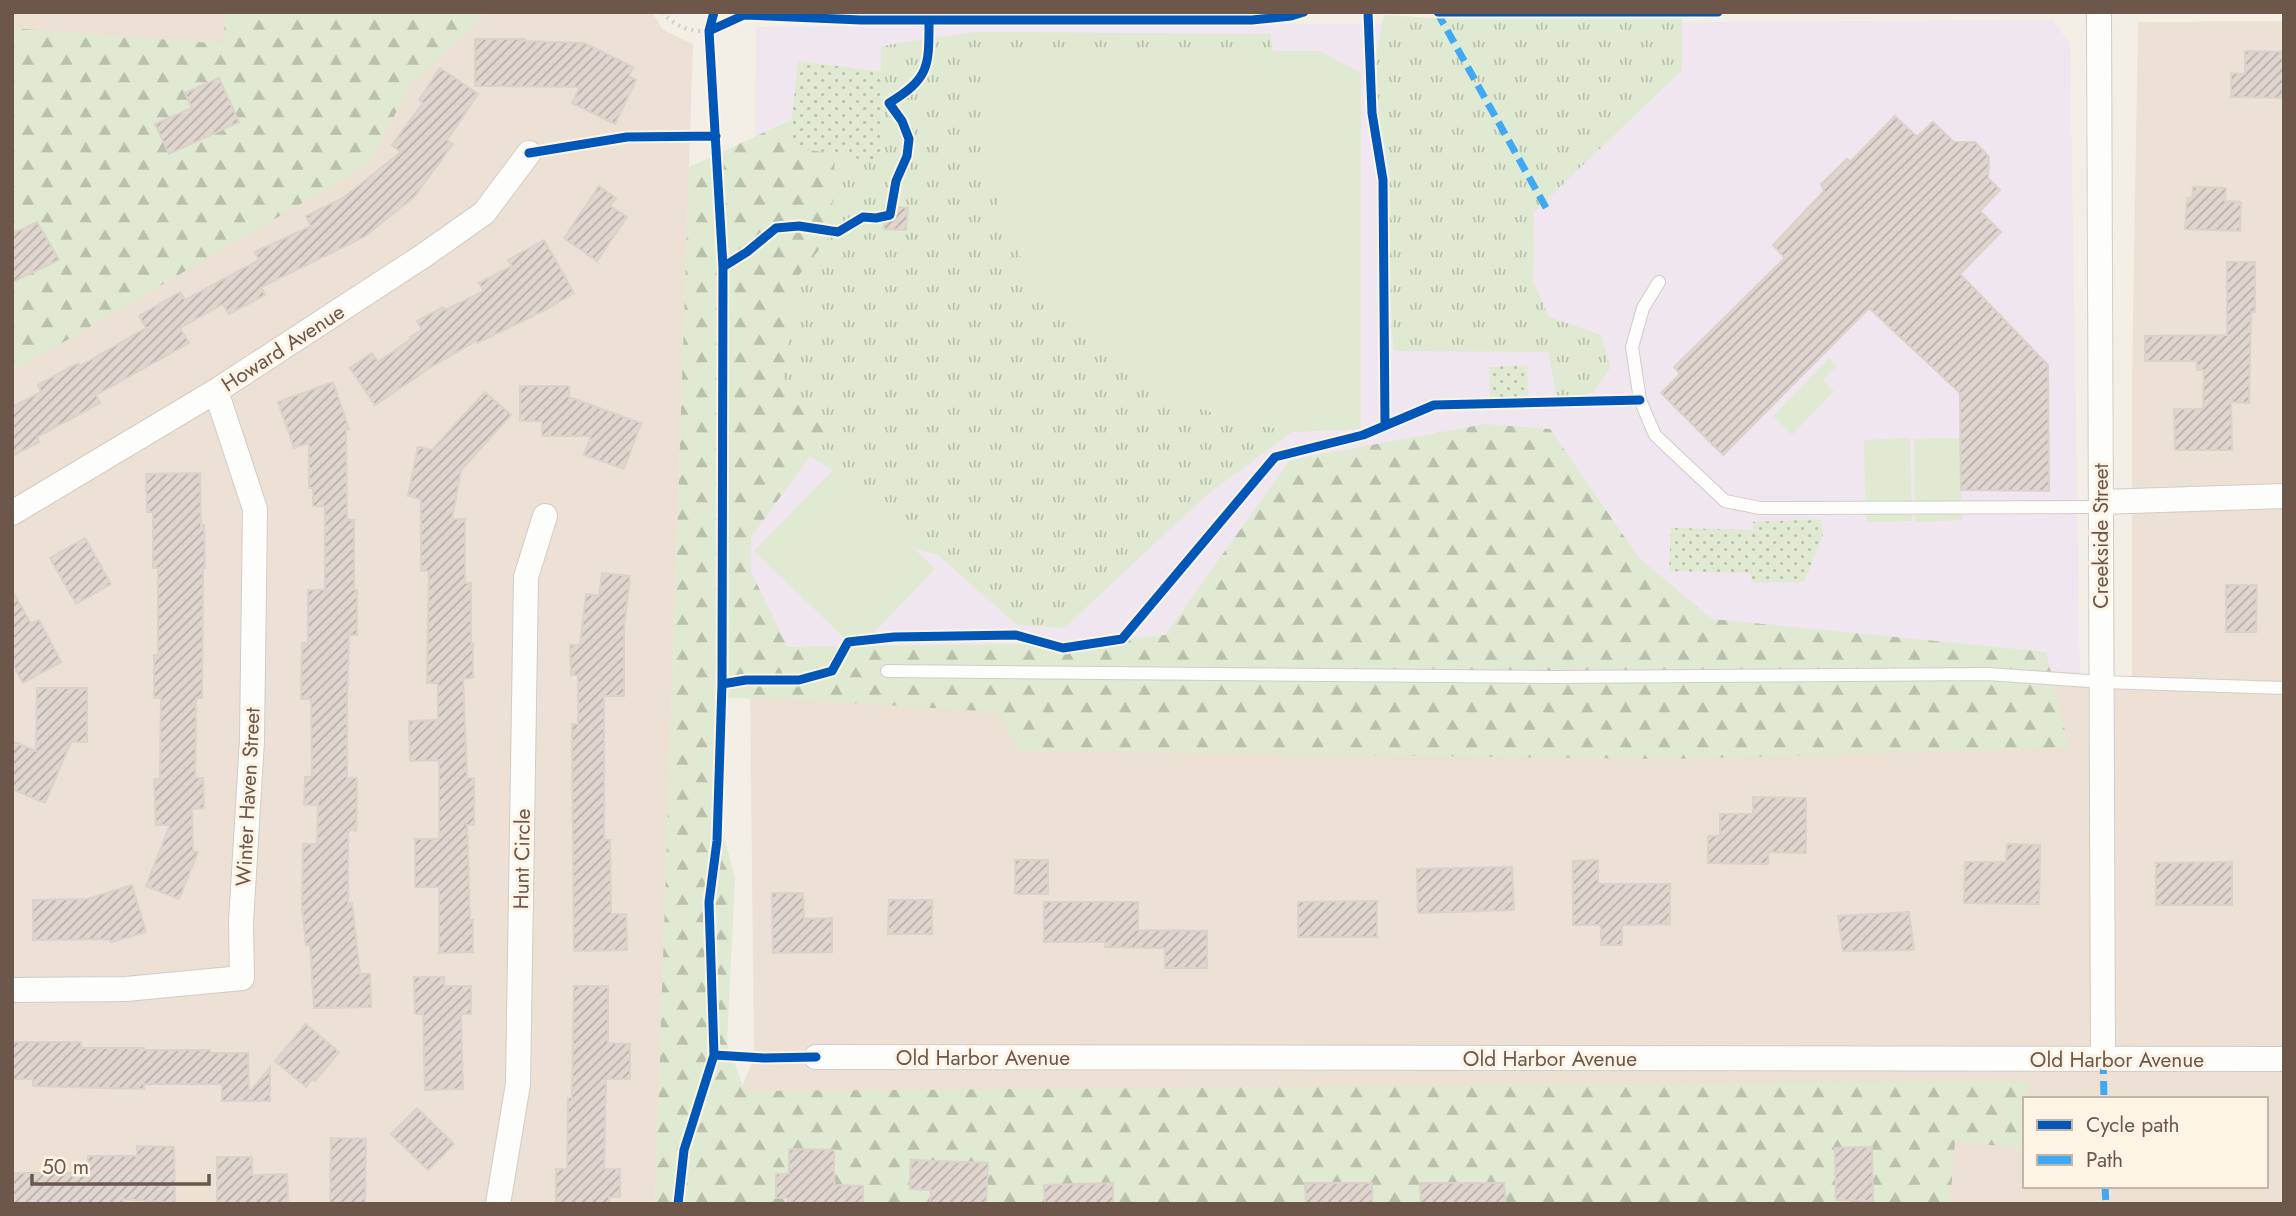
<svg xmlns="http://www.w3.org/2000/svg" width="2296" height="1216" viewBox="0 0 2296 1216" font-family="Jost,sans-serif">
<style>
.residential{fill:#ece1d4;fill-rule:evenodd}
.education{fill:#efe6ef}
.grass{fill:url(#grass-tufts)}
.forest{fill:url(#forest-firs)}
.park{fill:url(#park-dots)}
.pitch{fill:#e0e9d2}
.building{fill:url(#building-hatch);stroke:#dbd2ca;stroke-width:2}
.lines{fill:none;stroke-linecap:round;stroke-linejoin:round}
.service-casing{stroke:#d2ccc6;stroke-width:14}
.minor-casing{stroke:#d2ccc6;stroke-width:26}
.path{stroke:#d5cfc9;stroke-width:4.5;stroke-dasharray:2 5;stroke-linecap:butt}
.service{stroke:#fdfdfb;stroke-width:12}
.minor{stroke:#fdfdfb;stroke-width:24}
.quiet{stroke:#3fa9f5;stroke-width:7;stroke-dasharray:14 7;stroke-linecap:butt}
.cycleway-casing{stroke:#fdf4e6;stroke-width:13}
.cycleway{stroke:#0057b8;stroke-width:9}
.labels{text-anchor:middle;stroke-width:6;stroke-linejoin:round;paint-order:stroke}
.street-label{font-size:21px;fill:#6d574b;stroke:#fdf4e6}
</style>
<defs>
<pattern id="grass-tufts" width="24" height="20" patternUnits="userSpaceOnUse" patternTransform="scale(1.75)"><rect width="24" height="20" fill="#e0e9d2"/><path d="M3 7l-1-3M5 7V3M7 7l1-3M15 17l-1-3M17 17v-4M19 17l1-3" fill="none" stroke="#bac0ac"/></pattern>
<pattern id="forest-firs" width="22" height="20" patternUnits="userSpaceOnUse" patternTransform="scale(1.75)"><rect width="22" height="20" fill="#e0e9d2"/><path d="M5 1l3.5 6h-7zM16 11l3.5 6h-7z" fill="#bac0ac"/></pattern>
<pattern id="park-dots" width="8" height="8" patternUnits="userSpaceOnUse" patternTransform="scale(1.75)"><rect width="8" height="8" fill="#e0e9d2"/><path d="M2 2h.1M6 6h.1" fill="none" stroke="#bac0ac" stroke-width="1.8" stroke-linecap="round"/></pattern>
<pattern id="building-hatch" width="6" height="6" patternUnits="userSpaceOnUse" patternTransform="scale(1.75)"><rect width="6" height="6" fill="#dfd6d0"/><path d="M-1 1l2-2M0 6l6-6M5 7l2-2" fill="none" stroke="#b9b0ab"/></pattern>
</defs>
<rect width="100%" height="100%" fill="#f3efe7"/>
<!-- residential -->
<path class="residential" d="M 652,12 L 663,30 L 693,44 L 655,1204 L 12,1204 L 12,13 Z
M 2284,21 L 2284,1204 L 742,1204 L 739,1093 L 754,1058 L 750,679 L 2132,683 L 2132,378 L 2138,22 ZM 2025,1099 L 2266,1099 L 2266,1186 L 2025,1186 Z"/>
<!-- education -->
<path class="education" d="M 2052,20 L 2070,43 L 2080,686 L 750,679 L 756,27 Z"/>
<!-- grass -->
<path class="grass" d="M 1384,15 L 1432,18 L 1682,18 L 1682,70 L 1534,212 L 1533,280 L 1549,317 L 1601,335 L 1610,368 L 1594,392 L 1558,403 L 1548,352 L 1394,351 L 1391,321 L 1388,168 L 1378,118 L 1375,59 Z
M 977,32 L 1270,34 L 1273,52 L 988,53 L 1032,282 L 1089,341 L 1139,385 L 1222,416 L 1292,432 L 1209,493 L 1064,628 L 1017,625 L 937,554 L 915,549 L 833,470 L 810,456 L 827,432 L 783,381 L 795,279 L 830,236 L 836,154 L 881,162 L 881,46 Z"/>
<!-- forest -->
<path class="forest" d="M 226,12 L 488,12 L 411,84 L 369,164 L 12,372 L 12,28 L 223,44 Z
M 839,98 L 830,236 L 795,280 L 783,381 L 827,433 L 751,537 L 751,572 L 788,647 L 1091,643 L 1165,635 L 1290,460 L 1485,424 L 1550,429 L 1639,558 L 1712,619 L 2046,652 L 2069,748 L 1672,759 L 1018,751 L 1000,712 L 786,699 L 716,698 L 712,796 L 735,877 L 727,1043 L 745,1091 L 2028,1082 L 2029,1099 L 2025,1099 L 2025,1148 L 1955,1142 L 1950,1204 L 655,1204 L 689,167 Z"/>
<!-- park -->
<path class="park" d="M 798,61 L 883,72 L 881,163 L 789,146 Z
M 1527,365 L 1528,398 L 1490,400 L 1489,367 Z
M 1821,519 L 1823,535 L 1804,582 L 1751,582 L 1751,573 L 1669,571 L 1671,528 L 1753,530 L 1753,522 Z"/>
<!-- pitch -->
<path class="pitch" d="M 1320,51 L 1361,73 L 1361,429 L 1292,432 L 1222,416 L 1139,385 L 1089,341 L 1032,282 L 1000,212 L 985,151 L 988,53 Z
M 1829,358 L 1837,366 L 1823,380 L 1834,391 L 1792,435 L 1773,416 Z
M 1910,438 L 1912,521 L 1866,522 L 1864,440 Z
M 1961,438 L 1962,520 L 1915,522 L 1914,439 Z
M 833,470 L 935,569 L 857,650 L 754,551 Z"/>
<!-- building -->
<path class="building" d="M 475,39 L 525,39 L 525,41 L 584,43 L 633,67 L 629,76 L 636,80 L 615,124 L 572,103 L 580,87 L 475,86 Z
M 2245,51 L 2284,52 L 2284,98 L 2231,97 L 2231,73 L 2245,74 Z
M 440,68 L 478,94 L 447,140 L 453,144 L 414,197 L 364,237 L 261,287 L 265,295 L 229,314 L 223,304 L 180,328 L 189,343 L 96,395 L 100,403 L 37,437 L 39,442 L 12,456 L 12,407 L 41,392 L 38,385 L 78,363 L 80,366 L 146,328 L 139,316 L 180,292 L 185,300 L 259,260 L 255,252 L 311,226 L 306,216 L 343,198 L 401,152 L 392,145 L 423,103 L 419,100 Z
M 219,78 L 239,122 L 169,154 L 155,124 L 192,108 L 185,93 Z
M 1895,116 L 1917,137 L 1933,122 L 1954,142 L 1975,142 L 1989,157 L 1988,178 L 2000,190 L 1980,211 L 2001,232 L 1960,274 L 2048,365 L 2049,491 L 1961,490 L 1960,393 L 1869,308 L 1723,455 L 1661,393 L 1680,374 L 1674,367 L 1785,258 L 1773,245 L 1824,191 L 1821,184 L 1847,159 L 1850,162 Z
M 599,186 L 616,198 L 610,206 L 627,217 L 597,261 L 564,238 Z
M 2193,187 L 2226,188 L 2225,201 L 2241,202 L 2240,231 L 2185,229 L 2187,198 L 2192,198 Z
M 885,206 L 908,208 L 906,230 L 884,229 Z
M 37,222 L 59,260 L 12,282 L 12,234 Z
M 544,240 L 574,293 L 543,311 L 477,343 L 476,341 L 431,367 L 375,405 L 350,368 L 372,353 L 378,362 L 411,339 L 410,337 L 422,330 L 417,321 L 443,307 L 445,310 L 484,291 L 479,283 L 512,266 L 508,260 Z
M 2227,262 L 2255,262 L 2255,312 L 2251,312 L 2249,403 L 2231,402 L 2232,450 L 2175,450 L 2174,409 L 2203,409 L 2204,370 L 2197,370 L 2197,361 L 2145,361 L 2145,336 L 2227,335 Z
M 333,382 L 349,429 L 346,430 L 347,520 L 354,520 L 354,590 L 357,590 L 357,635 L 349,635 L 347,699 L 347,778 L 357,778 L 356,831 L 348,830 L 348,903 L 352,903 L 360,974 L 370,974 L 371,1007 L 314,1008 L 310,944 L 306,945 L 302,908 L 303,844 L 317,844 L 318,805 L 304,805 L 305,777 L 312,777 L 311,699 L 301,699 L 302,643 L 308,643 L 308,590 L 325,590 L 325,506 L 313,506 L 313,488 L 309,488 L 309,443 L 294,448 L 278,402 Z
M 520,386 L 569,386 L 569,397 L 641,423 L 624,469 L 584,455 L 591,436 L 542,436 L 542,421 L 520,421 Z
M 485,392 L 511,415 L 461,470 L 452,519 L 465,519 L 465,583 L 471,583 L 471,643 L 473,643 L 473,678 L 463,679 L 467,778 L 474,778 L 474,825 L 467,825 L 470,920 L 473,920 L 473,952 L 439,953 L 439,887 L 415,887 L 415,839 L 439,839 L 439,760 L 410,761 L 409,721 L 438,720 L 438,683 L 427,683 L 429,571 L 421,571 L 421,499 L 408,496 L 418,447 L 432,450 Z
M 200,473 L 201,525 L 204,525 L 205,568 L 203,568 L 202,698 L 196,698 L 195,778 L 203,778 L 204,808 L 192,809 L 193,851 L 198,852 L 179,899 L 146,886 L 170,825 L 156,825 L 154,779 L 160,779 L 161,698 L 154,698 L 154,655 L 158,655 L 158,568 L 153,568 L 153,512 L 147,512 L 146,474 Z
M 85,538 L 111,584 L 76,604 L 50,558 Z
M 602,573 L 630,576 L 624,629 L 624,696 L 604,696 L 604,840 L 610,840 L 611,914 L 626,914 L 627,950 L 574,951 L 572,724 L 578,724 L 578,675 L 571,675 L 570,645 L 580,645 L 586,594 L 599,596 Z
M 2226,585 L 2257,585 L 2256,632 L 2226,632 Z
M 12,590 L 31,624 L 39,620 L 61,662 L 23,683 L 12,663 Z
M 37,688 L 87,688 L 87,742 L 71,742 L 45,803 L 12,789 L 12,741 L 36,751 Z
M 1753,797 L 1806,798 L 1806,853 L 1769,852 L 1768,864 L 1708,863 L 1708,836 L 1720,836 L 1720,814 L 1753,814 Z
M 2007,844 L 2040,845 L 2039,904 L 1964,903 L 1965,862 L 2006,862 Z
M 1015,860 L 1048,860 L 1048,894 L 1015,894 Z
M 1598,860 L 1598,884 L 1670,884 L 1670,924 L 1622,925 L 1622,945 L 1601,945 L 1601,925 L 1573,925 L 1573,861 Z
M 2232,862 L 2232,905 L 2156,905 L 2156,863 Z
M 1512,867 L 1514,910 L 1418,913 L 1417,869 Z
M 132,885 L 146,932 L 111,942 L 109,939 L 33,940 L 33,900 L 87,899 Z
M 772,893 L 803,893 L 804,919 L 832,918 L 832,952 L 773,953 Z
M 889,900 L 932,900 L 932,934 L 888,934 Z
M 1377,901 L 1377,937 L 1298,937 L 1298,902 Z
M 1044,902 L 1138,902 L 1138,930 L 1207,931 L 1207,968 L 1165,968 L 1165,948 L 1105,947 L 1105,942 L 1044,942 Z
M 1909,912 L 1914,950 L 1843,951 L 1838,916 Z
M 414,977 L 444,977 L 444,986 L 471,986 L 471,1014 L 461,1014 L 463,1089 L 425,1090 L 423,1014 L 415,1014 Z
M 574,986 L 608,986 L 608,1043 L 630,1044 L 630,1079 L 606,1079 L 604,1169 L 620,1169 L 620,1197 L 609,1197 L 609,1204 L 556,1204 L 556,1169 L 567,1169 L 568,1098 L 572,1098 Z
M 306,1024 L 339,1052 L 315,1081 L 312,1079 L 306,1087 L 275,1061 Z
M 12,1042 L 81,1042 L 81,1048 L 144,1048 L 144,1050 L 210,1050 L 210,1053 L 248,1053 L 249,1093 L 270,1067 L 270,1101 L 222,1101 L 222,1084 L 144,1084 L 144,1089 L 33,1086 L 33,1079 L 12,1079 Z
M 417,1108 L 454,1144 L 428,1170 L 391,1134 Z
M 331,1138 L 366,1139 L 365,1204 L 330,1204 Z
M 137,1146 L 174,1147 L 175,1203 L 123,1199 L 123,1204 L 13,1204 L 13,1173 L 88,1173 L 88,1156 L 137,1156 Z
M 1872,1147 L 1873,1201 L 1836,1200 L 1835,1148 Z
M 789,1149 L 834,1150 L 834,1185 L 863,1186 L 863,1204 L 788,1204 L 788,1198 L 776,1198 L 776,1174 L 789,1174 Z
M 217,1157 L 252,1157 L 252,1175 L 287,1174 L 288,1204 L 217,1204 Z
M 911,1160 L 988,1163 L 986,1204 L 930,1203 L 931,1190 L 910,1189 Z
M 1113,1183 L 1113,1204 L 1045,1204 L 1044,1185 Z
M 1305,1183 L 1372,1183 L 1372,1204 L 1306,1204 Z
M 1420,1183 L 1504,1183 L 1506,1204 L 1421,1204 Z"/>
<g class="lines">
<!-- service casing -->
<g class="service-casing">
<path id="service" d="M 1659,282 L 1643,308 L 1632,347 L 1640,400 L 1655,435 L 1725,501 L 1760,508 L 2101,507
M 887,671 L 1556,677 L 1988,674 L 2102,682 L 2284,688"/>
</g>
<!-- minor casing -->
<g class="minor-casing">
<path id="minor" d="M 2099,12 L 2103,1060
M 2101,502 L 2284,496
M 12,513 L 216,391 L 423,256 L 484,213 L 529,153
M 12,990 L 126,989 L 242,978 L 241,922 L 252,740 L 255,509 L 216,391
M 816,1057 L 2284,1059
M 498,1204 L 518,1084 L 526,577 L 545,516"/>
</g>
<!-- path -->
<path class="path" d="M 662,12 C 676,27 689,32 709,31"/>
<!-- service -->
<use href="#service" class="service"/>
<!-- minor -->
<use href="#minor" class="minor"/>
<!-- quiet -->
<path class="quiet" d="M 1437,12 L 1549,213
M 2103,1060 L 2104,1099
M 2105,1186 L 2106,1204"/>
<!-- cycleway casing -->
<g class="cycleway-casing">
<path id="cycleway" d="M 1368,12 L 1372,113 L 1383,180 L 1385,425
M 1438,12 L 1718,12
M 709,31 L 744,15 L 861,20 L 1252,20 L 1291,16 L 1304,12
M 529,153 L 627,137 L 716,136
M 723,267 L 747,252 L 776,228 L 799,226 L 838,232 L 863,217 L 876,218 L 890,215 L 896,181 L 907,156 L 909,139 L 902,121 L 889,103 C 930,78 929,66 929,20
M 722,684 L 746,680 L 799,680 L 832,671 L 848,642 L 894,637 L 1016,635 L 1063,648 L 1122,639 L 1275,457 L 1363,435 L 1434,405 L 1640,400
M 714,1055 L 764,1058 L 816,1057
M 678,1204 L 684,1150 L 714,1055 L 709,902 L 717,841 L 722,684 L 723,267 L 709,31 L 714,12"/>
</g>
<!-- cycleway -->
<use href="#cycleway" class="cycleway"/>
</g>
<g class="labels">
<!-- street labels -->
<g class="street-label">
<text transform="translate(283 348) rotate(-33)" y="7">Howard Avenue</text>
<text transform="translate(2101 536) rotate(-90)" y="7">Creekside Street</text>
<text transform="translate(248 797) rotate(-87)" y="7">Winter Haven Street</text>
<text transform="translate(522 859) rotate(-89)" y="7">Hunt Circle</text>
<text x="983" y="1065">Old Harbor Avenue</text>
<text x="1550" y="1066">Old Harbor Avenue</text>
<text x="2117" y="1067">Old Harbor Avenue</text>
</g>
</g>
<!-- border -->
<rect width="2296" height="1216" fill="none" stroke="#6d574b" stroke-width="28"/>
<!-- legend -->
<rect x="2023" y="1097" width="245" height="91" fill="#fdf4e6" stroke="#c3b5a8" stroke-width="2"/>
<rect x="2037" y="1120" width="35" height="10" fill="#0057b8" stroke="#c3b5a8" stroke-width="2"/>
<text x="2086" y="1132" font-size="21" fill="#6d574b">Cycle path</text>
<rect x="2037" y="1155" width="35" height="10" fill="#3fa9f5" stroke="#c3b5a8" stroke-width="2"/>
<text x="2086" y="1167" font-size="21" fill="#6d574b">Path</text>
<!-- scale -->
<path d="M32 1174v10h177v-10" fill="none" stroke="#6d574b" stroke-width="3.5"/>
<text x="42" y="1174" font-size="21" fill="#6d574b" stroke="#fdf4e6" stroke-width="5" paint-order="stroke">50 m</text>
</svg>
